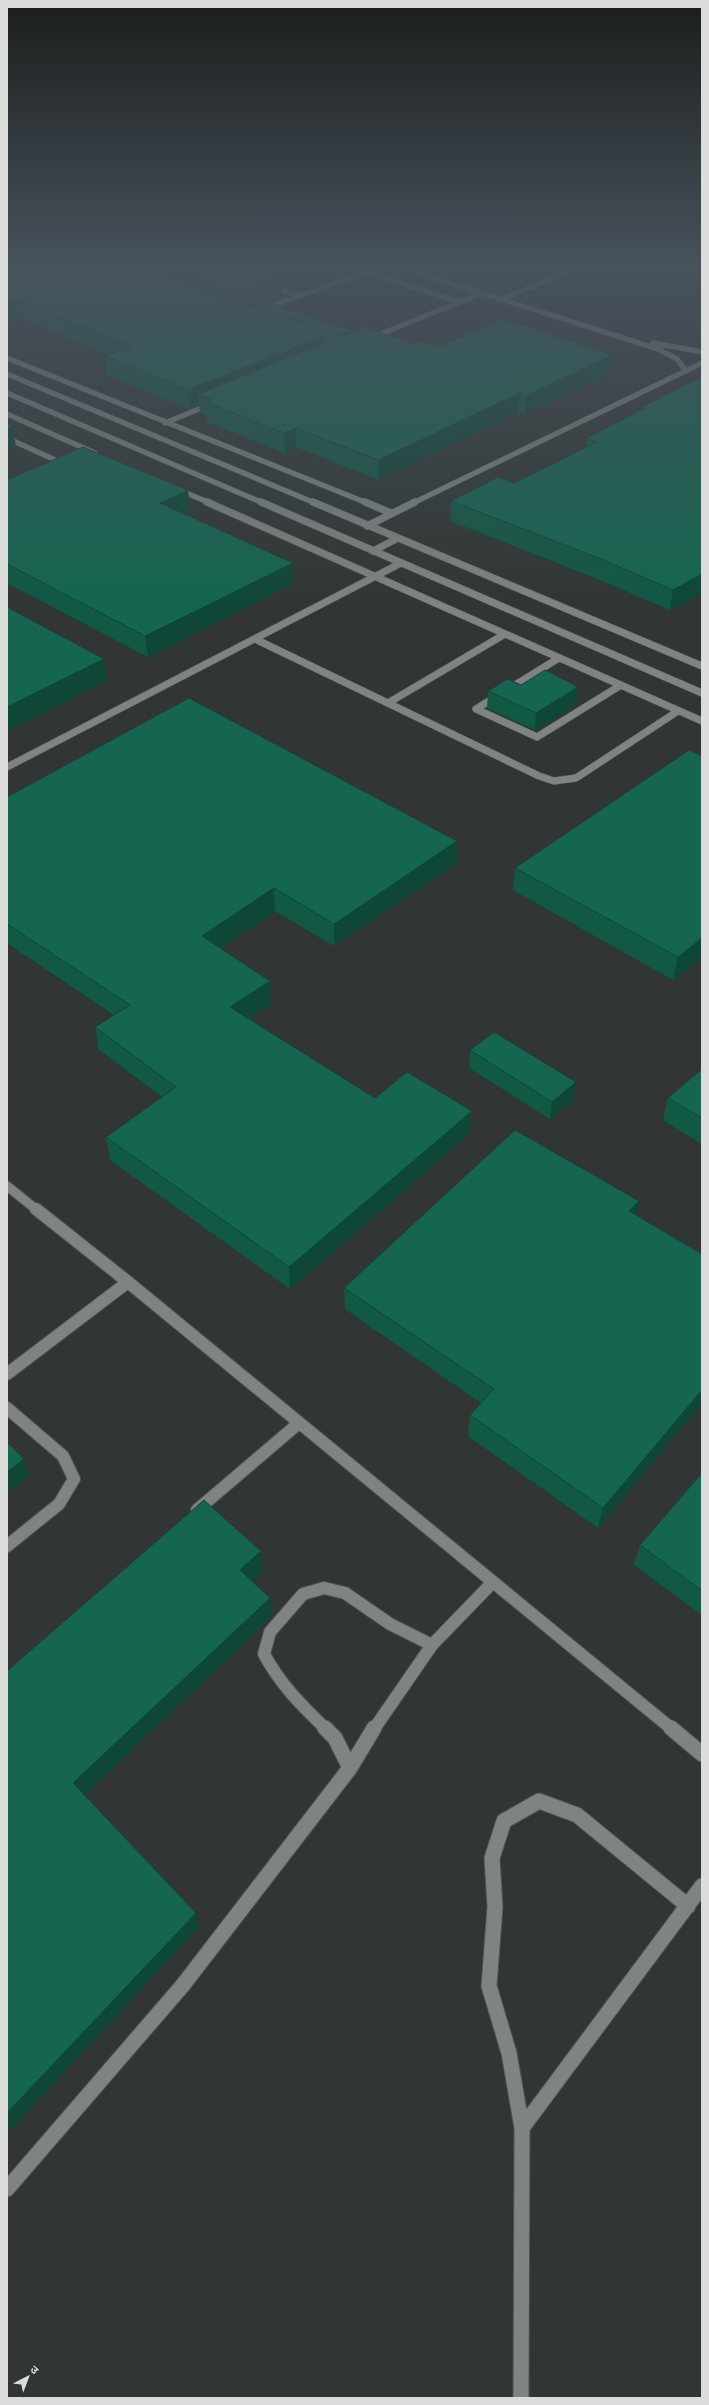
<svg xmlns="http://www.w3.org/2000/svg" width="709" height="2405" viewBox="0 0 709 2405" font-family="'Fira Sans','Noto Sans Devanagari',sans-serif">
<style>
.lines{fill:none;stroke-linecap:round;stroke-linejoin:round}
.lane-far4-casing{stroke:#4f5352;stroke-width:6}
.lane-far3-casing{stroke:#4f5352;stroke-width:8}
.lane-far2-casing{stroke:#4f5352;stroke-width:11}
.lane-far1-casing{stroke:#4f5352;stroke-width:14}
.lane-casing{stroke:#4f5352;stroke-width:17}
.secondary-far1-casing{stroke:#4f5352;stroke-width:6}
.secondary-casing{stroke:#4f5352;stroke-width:8}
.lane-far4{stroke:#7f8482;stroke-width:5}
.lane-far3{stroke:#7f8482;stroke-width:7}
.lane-far2{stroke:#7f8482;stroke-width:9}
.lane-far1{stroke:#7f8482;stroke-width:12}
.lane{stroke:#7f8482;stroke-width:15}
.secondary-far1{stroke:#7f8482;stroke-width:5}
.secondary{stroke:#7f8482;stroke-width:7}
.wall{fill:#115845}
.shaded-wall{fill:#0e4738}
.building{fill:#146650;stroke:#0e4738}
</style>
<rect width="100%" height="100%" fill="#313634"/>
<g class="lines">
<!-- lane-far4 casing -->
<g class="lane-far4-casing">
<path id="lane-far4" d="M 351,267 L 460,302
M 400,267 L 658,349 L 677,359 L 686,371
M 269,286 L 299,296
M 502,299 L 578,267
M 263,309 L 367,272
M 371,338 L 482,293
M 653,343 L 702,352
M 7,358 L 367,503
M 7,414 L 95,453
M 165,423 L 211,404
M 7,438 L 64,464
M 177,489 L 210,503
M 413,503 L 702,363"/>
</g>
<!-- lane-far3 casing -->
<g class="lane-far3-casing">
<path id="lane-far3" d="M 207,502 L 702,721
M 365,502 L 391,513
M 367,526 L 415,502
M 255,639 L 539,776 L 554,781 L 576,778 L 678,711
M 559,658 L 476,709 L 537,737 L 621,685
M 388,703 L 505,634
M 7,767 L 401,563"/>
</g>
<!-- lane-far2 casing -->
<g class="lane-far2-casing">
<path id="lane-far2" d="M 7,1186 L 37,1210"/>
</g>
<!-- lane-far1 casing -->
<g class="lane-far1-casing">
<path id="lane-far1" d="M 36,1209 L 128,1282 L 672,1729
M 7,1374 L 128,1282
M 7,1408 L 63,1456 L 74,1479 L 59,1504 L 7,1546
M 197,1510 L 299,1423
M 326,1729 C 302,1706 280,1684 264,1654 L 270,1632 L 303,1594 L 324,1588 L 345,1593 L 390,1624 L 432,1645 L 493,1582
M 374,1729 L 432,1645"/>
</g>
<!-- lane casing -->
<g class="lane-casing">
<path id="lane" d="M 671,1728 L 702,1754
M 350,1768 L 374,1728
M 522,2128 L 509,2053 L 489,1986 L 495,1907 L 492,1858 L 504,1821 L 539,1801 L 577,1815 L 688,1906
M 7,2189 L 183,1985 L 350,1768 L 335,1738 L 325,1728
M 521,2398 L 522,2128 L 702,1886"/>
</g>
<!-- secondary-far1 casing -->
<g class="secondary-far1-casing">
<path id="secondary-far1" d="M 7,374 L 315,503
M 7,393 L 263,503"/>
</g>
<!-- secondary casing -->
<g class="secondary-casing">
<path id="secondary" d="M 261,502 L 702,693
M 313,502 L 702,666
M 373,551 L 398,538"/>
</g>
<!-- lane-far4 -->
<use href="#lane-far4" class="lane-far4"/>
<!-- lane-far3 -->
<use href="#lane-far3" class="lane-far3"/>
<!-- lane-far2 -->
<use href="#lane-far2" class="lane-far2"/>
<!-- lane-far1 -->
<use href="#lane-far1" class="lane-far1"/>
<!-- lane -->
<use href="#lane" class="lane"/>
<!-- secondary-far1 -->
<use href="#secondary-far1" class="secondary-far1"/>
<!-- secondary -->
<use href="#secondary" class="secondary"/>
</g>
<!-- wall -->
<path class="wall" d="M 7,267 L 336,267 L 336,273 L 292,290 L 281,286 L 281,296 L 255,306 L 354,331 L 414,344 L 613,355 L 611,374 L 525,414 L 518,412 L 378,480 L 296,447 L 285,453 L 207,422 L 207,416 L 200,413 L 199,405 L 189,409 L 107,375 L 105,356 L 109,355 L 22,318 L 7,323 Z
M 467,267 L 568,267 L 525,285 Z
M 702,377 L 702,592 L 670,610 L 593,577 L 450,521 L 451,501 L 514,483 L 586,447 L 587,438 L 641,410 L 642,407 Z
M 7,480 L 190,510 L 183,513 L 293,583 L 148,657 L 7,583 Z
M 521,685 L 576,704 L 535,730 L 487,708 L 488,691 Z
M 702,756 L 702,957 L 673,980 L 513,890 L 515,868 Z
M 7,797 L 456,863 L 334,946 L 275,911 L 220,948 L 270,981 L 272,1003 L 248,1019 L 375,1098 L 470,1133 L 290,1289 L 110,1160 L 106,1137 L 162,1097 L 99,1050 L 95,1027 L 114,1015 L 7,943 Z
M 470,1050 L 573,1100 L 550,1119 L 469,1068 Z
M 702,1069 L 702,1144 L 663,1120 L 668,1098 Z
M 639,1201 L 635,1215 L 702,1254 L 598,1528 L 468,1436 L 470,1415 L 481,1403 L 345,1309 L 344,1288 Z
M 702,1473 L 702,1615 L 634,1565 L 640,1545 Z"/>
<!-- shaded-wall -->
<path class="shaded-wall" d="M 151,267 L 193,267 L 163,267 L 164,277 L 157,279 L 150,268 Z
M 306,267 L 336,267 L 336,273 L 292,290 L 292,272 Z
M 540,267 L 568,267 L 525,285 L 526,273 Z
M 281,278 L 281,296 L 255,306 L 255,307 L 243,312 L 242,294 L 251,289 Z
M 20,300 L 22,318 L 7,323 L 7,304 Z
M 322,337 L 322,355 L 198,394 L 199,405 L 189,409 L 188,390 Z
M 613,355 L 611,374 L 525,414 L 527,395 Z
M 520,393 L 518,412 L 378,480 L 378,460 Z
M 13,427 L 16,447 L 7,450 L 7,429 Z
M 296,428 L 296,447 L 285,453 L 284,433 Z
M 188,490 L 190,510 L 162,523 L 160,503 Z
M 293,563 L 293,583 L 148,657 L 145,636 Z
M 702,574 L 702,592 L 670,610 L 673,590 Z
M 104,659 L 107,680 L 7,731 L 7,707 Z
M 578,687 L 576,704 L 535,730 L 536,713 Z
M 457,841 L 456,863 L 334,946 L 334,924 Z
M 274,888 L 275,911 L 204,958 L 202,936 Z
M 702,938 L 702,957 L 673,980 L 678,957 Z
M 270,981 L 272,1003 L 232,1030 L 230,1007 Z
M 576,1082 L 573,1100 L 550,1119 L 552,1102 Z
M 472,1111 L 470,1133 L 290,1289 L 289,1267 Z
M 639,1201 L 634,1223 L 629,1211 Z
M 702,1390 L 702,1403 L 598,1528 L 603,1508 Z
M 24,1459 L 29,1476 L 7,1493 L 7,1472 Z
M 261,1551 L 263,1571 L 243,1590 L 240,1570 Z
M 270,1598 L 272,1616 L 80,1799 L 73,1783 Z
M 196,1913 L 199,1927 L 7,2133 L 7,2113 Z"/>
<!-- building -->
<path class="building" d="M 7,267 L 151,267 L 150,268 L 153,272 L 337,335 L 347,334 L 365,327 L 414,344 L 423,341 L 440,346 L 503,319 L 613,355 L 527,395 L 520,393 L 378,460 L 296,428 L 284,433 L 206,402 L 213,400 L 198,394 L 322,344 L 325,341 L 322,337 L 188,390 L 105,356 L 132,347 L 20,300 L 7,304 Z
M 163,267 L 249,267 L 281,278 L 251,289 L 254,290 L 242,294 Z
M 276,267 L 306,267 L 292,272 Z
M 506,267 L 540,267 L 526,273 Z
M 267,302 L 354,331 L 341,335 L 337,335 L 254,306 Z
M 702,377 L 702,574 L 673,590 L 596,557 L 451,501 L 498,477 L 514,483 L 597,442 L 587,438 L 645,408 L 642,407 Z
M 7,424 L 13,427 L 7,429 Z
M 83,447 L 188,490 L 160,503 L 293,563 L 145,636 L 7,564 L 7,480 Z
M 7,607 L 104,659 L 7,707 Z
M 545,670 L 578,687 L 536,713 L 488,691 L 508,679 L 521,685 Z
M 189,698 L 457,841 L 334,924 L 274,888 L 202,936 L 270,981 L 230,1007 L 375,1098 L 407,1072 L 472,1111 L 289,1267 L 106,1137 L 176,1087 L 95,1027 L 130,1005 L 7,924 L 7,797 Z
M 689,750 L 702,756 L 702,938 L 678,957 L 515,868 Z
M 494,1032 L 576,1082 L 552,1102 L 470,1050 Z
M 702,1069 L 702,1118 L 668,1098 Z
M 515,1130 L 639,1201 L 629,1211 L 702,1254 L 702,1390 L 603,1508 L 470,1415 L 494,1389 L 344,1288 Z
M 7,1442 L 24,1459 L 7,1472 Z
M 702,1473 L 702,1591 L 640,1545 Z
M 204,1500 L 261,1551 L 240,1570 L 270,1598 L 73,1783 L 196,1913 L 7,2113 L 7,1671 Z"/>
<!-- sky -->
<linearGradient id="sky" x2="0" y2="1"><stop stop-color="#1b1e1d"/><stop offset="0.44" stop-color="#48525c"/><stop offset="1" stop-color="#48525c" stop-opacity="0"/></linearGradient>
<rect width="709" height="604" fill="url(#sky)"/>
<!-- border -->
<rect width="709" height="2405" fill="none" stroke="#dbdddc" stroke-width="16"/>
<!-- north arrow -->
<g transform="translate(28 2377) rotate(42)" stroke="#313634" stroke-width="3" paint-order="stroke">
<path d="M0-3L7 15L0 10L-7 15Z" fill="#dbdddc"/>
<text y="-6" font-size="11" font-weight="bold" text-anchor="middle" fill="#dbdddc">उ</text>
</g>
</svg>
